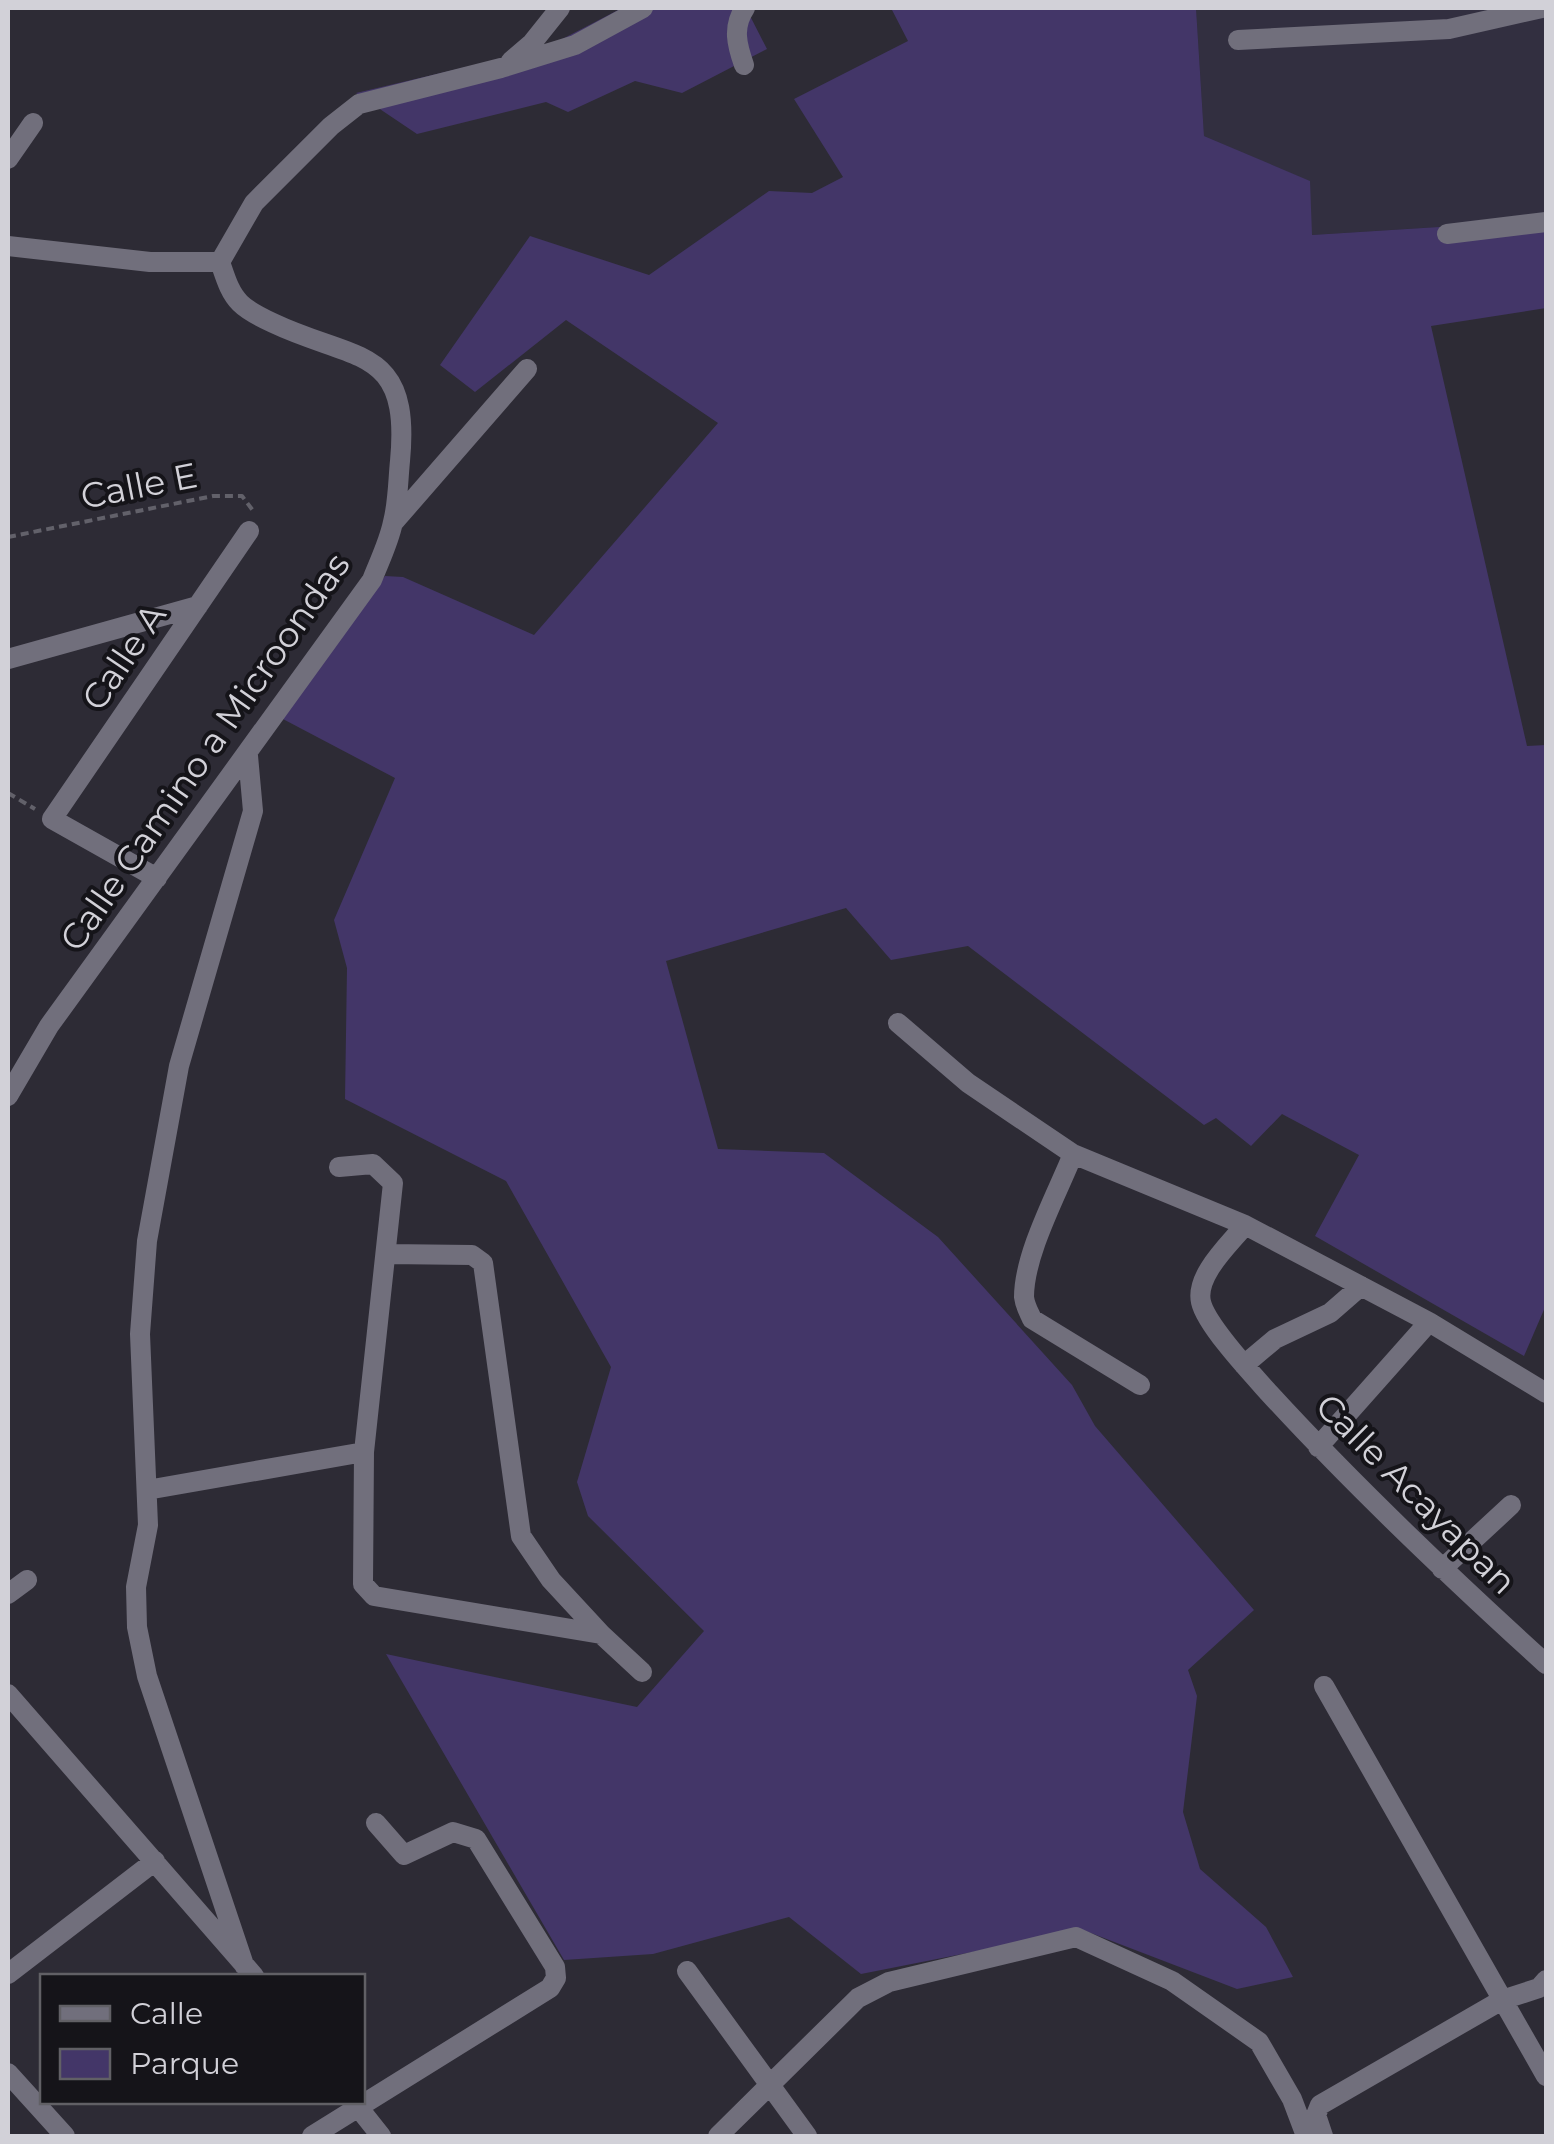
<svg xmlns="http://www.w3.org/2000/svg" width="1554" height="2144" viewBox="0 0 1554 2144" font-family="Montserrat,sans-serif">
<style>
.built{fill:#322f40}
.green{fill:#433668}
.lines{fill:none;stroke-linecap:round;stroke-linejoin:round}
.path{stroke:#62616a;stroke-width:4;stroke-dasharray:8 5;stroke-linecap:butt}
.minor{stroke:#716f7c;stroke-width:20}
.labels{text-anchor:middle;stroke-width:8;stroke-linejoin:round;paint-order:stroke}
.street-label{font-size:35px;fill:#d2d1d8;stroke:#151419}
</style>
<rect width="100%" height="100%" fill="#2d2b35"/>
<!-- built -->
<path class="built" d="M 1196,8 L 1546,8 L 1546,212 L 1532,221 L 1311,235 L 1309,181 L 1204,136 Z"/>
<!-- green -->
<path class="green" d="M 622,8 L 757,8 L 748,12 L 767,49 L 682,93 L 635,81 L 568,112 L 546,102 L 417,134 L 356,93 L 543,49 Z
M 891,8 L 1196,8 L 1204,136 L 1310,181 L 1312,235 L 1532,221 L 1546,212 L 1546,308 L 1431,326 L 1527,746 L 1546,745 L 1546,1305 L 1524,1356 L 1315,1236 L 1359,1155 L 1282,1114 L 1251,1146 L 1216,1118 L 1204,1125 L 968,946 L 891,960 L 846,908 L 666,961 L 718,1149 L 824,1153 L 938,1237 L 1072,1385 L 1095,1426 L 1254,1610 L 1188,1670 L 1197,1696 L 1183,1812 L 1200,1869 L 1266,1927 L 1293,1977 L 1237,1989 L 1083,1930 L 861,1974 L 789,1917 L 653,1954 L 564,1960 L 386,1654 L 637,1707 L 704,1631 L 588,1516 L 577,1482 L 611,1367 L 506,1181 L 345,1099 L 347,968 L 334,920 L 395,778 L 281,718 L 385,576 L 403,577 L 534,635 L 718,423 L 566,320 L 475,392 L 440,365 L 530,236 L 649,275 L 769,191 L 812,193 L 843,177 L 794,99 L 908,41 Z"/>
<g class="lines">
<!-- path -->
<path class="path" d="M 8,537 L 213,496 L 242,496 L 254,512
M 8,793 L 35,809"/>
<!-- minor -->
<path class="minor" d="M 1238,40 L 1449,29 L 1542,8
M 511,61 L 532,43 L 560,8
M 744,65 C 737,45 732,27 745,8
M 8,159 L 33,123
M 1447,234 L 1546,222
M 8,246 L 150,262 L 220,262
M 393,523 L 527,369
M 8,659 L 198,606
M 157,878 L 52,819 L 249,531
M 898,1023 L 968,1083 L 1073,1154 L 1245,1225 L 1429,1322 L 1546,1393
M 8,1096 L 49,1026 L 372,580 C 379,562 389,542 393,522 C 398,503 398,481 400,461 C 411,345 355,362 273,323 C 262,318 249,312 240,303 C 229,292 225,276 220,262 L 254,203 L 331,126 L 359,104 L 501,68 L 575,45 L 643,8
M 1073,1154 C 1057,1194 1024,1254 1024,1297 C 1025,1306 1029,1312 1032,1319 L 1140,1385
M 339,1167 L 373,1164 L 393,1183 L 364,1452 L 363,1584 L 374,1596 L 601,1634
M 1245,1225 C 1230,1244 1195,1275 1201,1302 C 1206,1325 1252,1374 1269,1393 C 1357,1489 1450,1577 1546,1664
M 387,1254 L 472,1255 L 483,1263 L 521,1536 L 551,1580 L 601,1634 L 642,1672
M 1244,1365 L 1275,1339 L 1330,1313 L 1361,1286
M 1318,1447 L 1429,1322
M 147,1490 L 364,1452
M 1442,1569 L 1511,1505
M 8,1594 L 27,1580
M 1324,1686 L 1546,2076
M 8,1694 L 254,1976
M 244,1965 L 147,1676 L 137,1627 L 136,1587 L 148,1525 L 140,1334 L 147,1241 L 179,1066 L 253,811 L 248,756
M 687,1971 L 807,2136
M 8,1974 L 155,1861
M 8,2073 L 65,2136
M 354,2102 L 381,2136
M 312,2136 L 550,1988 L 556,1978 L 555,1967 L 476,1839 L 453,1832 L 404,1855 L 376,1823
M 718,2136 L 858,1998 L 889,1982 L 1076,1937 L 1172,1981 L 1259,2042 L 1292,2099 L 1306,2136
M 1323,2136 L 1316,2115 L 1320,2105 L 1502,2000 L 1539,1988 L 1546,1980"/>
</g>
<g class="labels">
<!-- street labels -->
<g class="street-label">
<text transform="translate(139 486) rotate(-11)" y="12">Calle E</text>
<text transform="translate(124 657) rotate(-56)" y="12">Calle A</text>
<text transform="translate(205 752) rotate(-55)" y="12">Calle Camino a Microondas</text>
<text transform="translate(1416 1494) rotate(45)" y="12">Calle Acayapan</text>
</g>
</g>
<!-- border -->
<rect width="1554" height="2144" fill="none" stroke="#d2d1d8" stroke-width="20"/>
<!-- legend -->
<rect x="40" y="1974" width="325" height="130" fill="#151419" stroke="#616065" stroke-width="2.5"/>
<rect x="60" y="2006" width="50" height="15" fill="#716f7c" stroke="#616065" stroke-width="2.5"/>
<text x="130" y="2024" font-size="30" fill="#d2d1d8">Calle</text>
<rect x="60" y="2049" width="50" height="30" fill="#433668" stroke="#616065" stroke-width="2.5"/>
<text x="130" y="2074" font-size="30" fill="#d2d1d8">Parque</text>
</svg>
